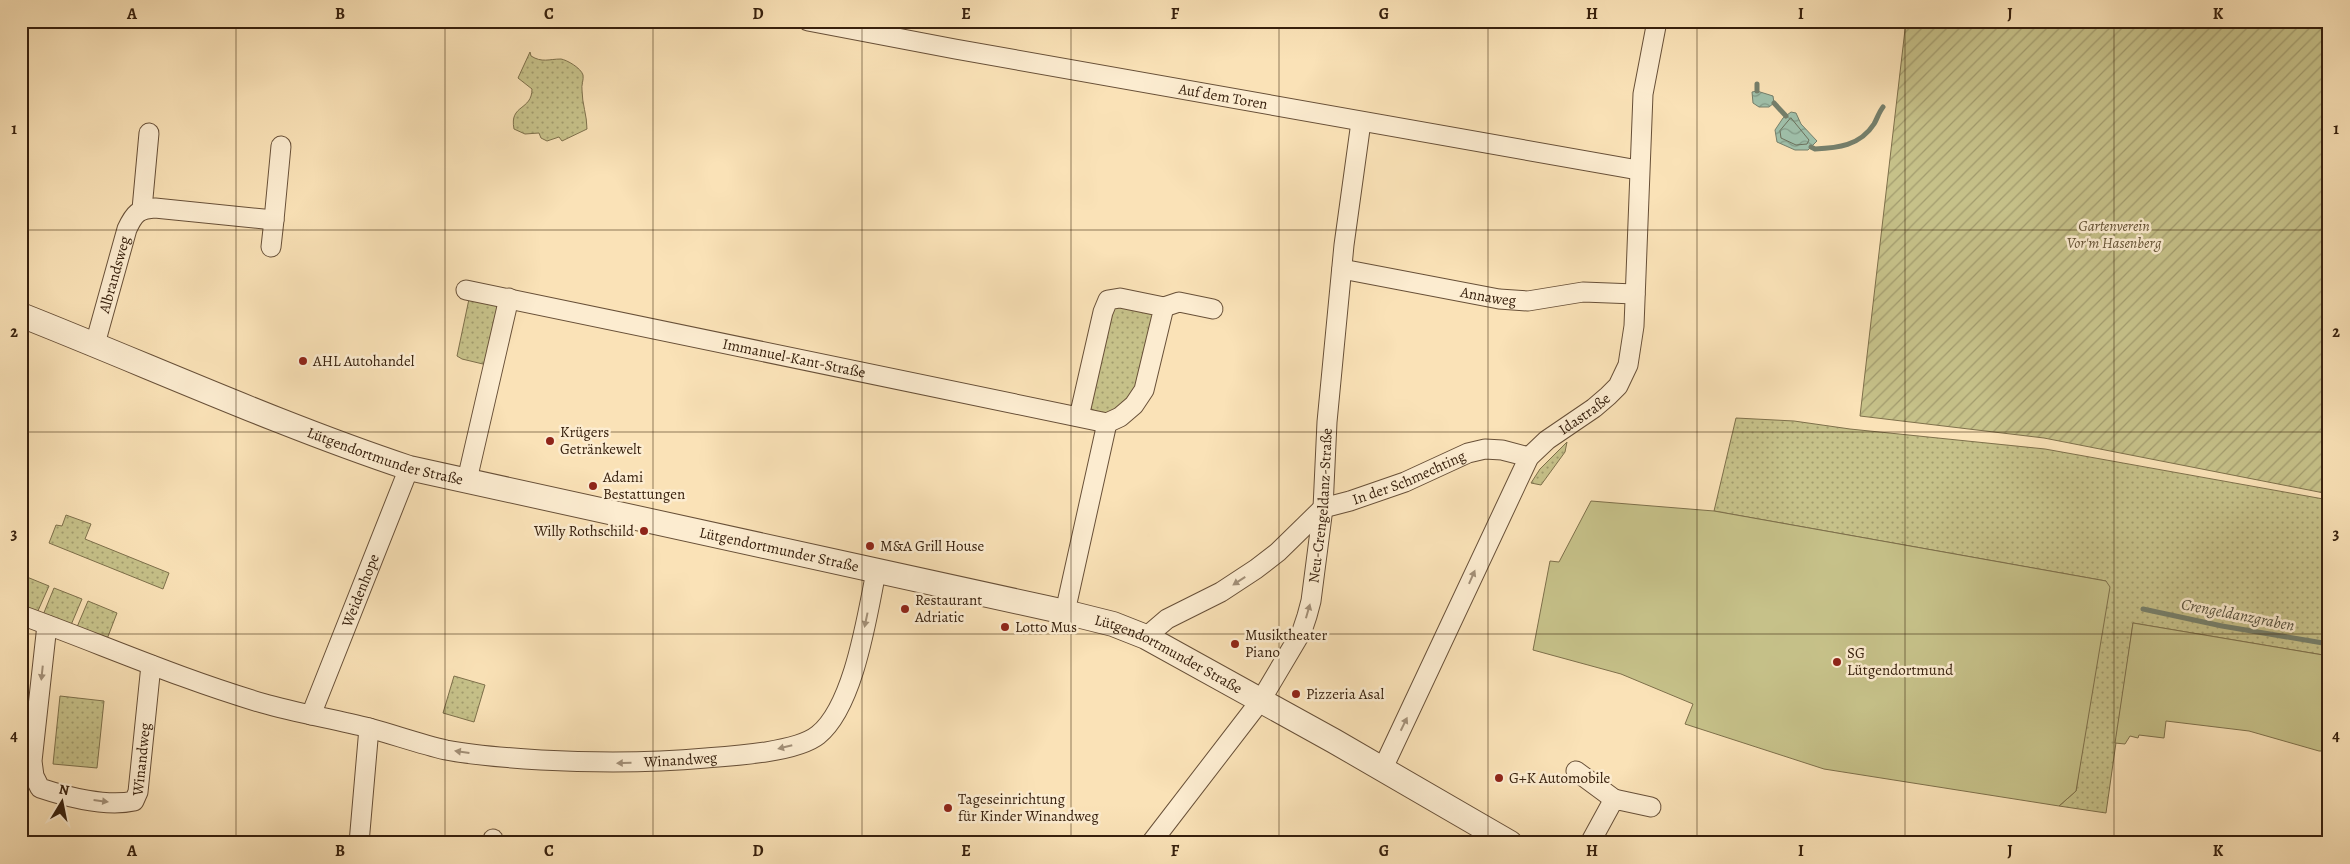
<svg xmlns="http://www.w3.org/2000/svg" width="2350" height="864" viewBox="0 0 2350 864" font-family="Alegreya,serif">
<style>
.grass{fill:url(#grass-dots);stroke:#7e704b}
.garden{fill:url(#garden-furrows);stroke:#7e704b}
.pitch{fill:#c6c189;stroke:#7e704b}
.water{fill:url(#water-waves);stroke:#757f6b}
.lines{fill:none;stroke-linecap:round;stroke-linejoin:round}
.shore{stroke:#6b705b;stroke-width:1}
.stream{stroke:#757f6b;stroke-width:5}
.minor-casing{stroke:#685038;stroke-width:21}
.tertiary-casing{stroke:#685038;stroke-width:26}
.minor{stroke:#fcecd0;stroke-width:19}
.tertiary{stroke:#fcecd0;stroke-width:24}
.oneway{fill:#a39078}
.grid{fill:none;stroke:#37200d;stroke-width:1;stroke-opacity:0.55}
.poi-dot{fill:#8f2418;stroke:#fcecd0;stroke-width:2}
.labels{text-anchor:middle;stroke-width:5;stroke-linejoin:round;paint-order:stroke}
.street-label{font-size:15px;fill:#37200d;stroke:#fcecd0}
.park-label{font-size:15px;font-style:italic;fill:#625032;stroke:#fcecd0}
.poi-label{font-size:15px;fill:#37200d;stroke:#fcecd0;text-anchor:start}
.water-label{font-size:16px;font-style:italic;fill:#56503c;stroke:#fcecd0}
.neatline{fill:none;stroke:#37200d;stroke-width:2}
.grid-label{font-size:16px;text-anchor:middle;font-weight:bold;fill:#37200d}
</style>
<defs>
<pattern id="grass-dots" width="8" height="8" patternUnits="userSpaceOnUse" patternTransform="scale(1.25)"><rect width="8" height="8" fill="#c6c189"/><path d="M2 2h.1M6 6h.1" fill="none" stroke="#a29c6e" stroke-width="1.8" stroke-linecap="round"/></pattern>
<pattern id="garden-furrows" width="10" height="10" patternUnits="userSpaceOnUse" patternTransform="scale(1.25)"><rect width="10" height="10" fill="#c6c189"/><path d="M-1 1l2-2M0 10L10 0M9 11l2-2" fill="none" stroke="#a29c6e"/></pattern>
<pattern id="water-waves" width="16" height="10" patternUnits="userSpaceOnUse" patternTransform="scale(1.25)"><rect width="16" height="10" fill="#9fbfa9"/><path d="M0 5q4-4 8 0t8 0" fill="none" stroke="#829b88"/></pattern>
</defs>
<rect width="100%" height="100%" fill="#fae2b7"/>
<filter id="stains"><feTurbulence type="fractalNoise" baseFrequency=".004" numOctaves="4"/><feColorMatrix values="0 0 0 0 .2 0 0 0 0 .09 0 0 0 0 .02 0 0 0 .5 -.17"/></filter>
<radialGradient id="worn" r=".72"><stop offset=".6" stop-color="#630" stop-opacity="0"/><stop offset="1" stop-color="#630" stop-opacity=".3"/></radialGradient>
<!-- grass -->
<path class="grass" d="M 530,52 L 531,56 C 542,63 549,59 561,59 C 567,60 581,68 583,75 C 584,79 581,86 582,90 C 582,104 587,115 587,129 L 562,141 L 559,137 L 547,141 L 541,138 L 539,133 L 525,134 L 514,129 C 509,104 532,111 532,89 L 518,78 Z
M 469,299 L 500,306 L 487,365 L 462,359 L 457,356 Z
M 1122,302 L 1156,315 C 1152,331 1147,375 1140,387 C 1130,406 1110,421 1090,408 L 1108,313 Z
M 1736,418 L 1794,421 L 1850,429 L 2045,449 L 2329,500 L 2329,656 L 2133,623 L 2106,813 L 2059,806 L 2076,791 L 2106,581 L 1714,511 Z
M 1567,442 L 1565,452 L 1541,485 L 1531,483 L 1540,469 Z
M 66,515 L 91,524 L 85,539 L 169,573 L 163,589 L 49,543 L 56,525 L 62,526 Z
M 22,575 L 49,586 L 37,613 L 21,607 Z
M 54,588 L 82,599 L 71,625 L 43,615 Z
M 88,601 L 117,613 L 107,639 L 77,627 Z
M 454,676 L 485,685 L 474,722 L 443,713 Z
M 60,696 L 104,701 L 97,768 L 53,764 Z"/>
<!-- garden -->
<path class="garden" d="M 1906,21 L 2329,21 L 2329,494 L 2044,438 L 1860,416 Z"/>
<!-- pitch -->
<path class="pitch" d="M 1591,501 L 1714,511 L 2106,581 L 2110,587 L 2076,791 L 2059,806 L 1824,769 L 1685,724 L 1693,704 L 1621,674 L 1533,650 L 1550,561 L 1559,562 Z
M 2133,623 L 2329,656 L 2329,751 L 2319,751 L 2249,731 L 2166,721 L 2164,738 L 2139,735 L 2138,738 L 2130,736 L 2125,744 L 2115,743 Z"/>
<!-- water -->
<path class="water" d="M 1757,91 L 1773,96 L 1774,103 L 1769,107 L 1759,107 L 1753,103 L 1752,92 Z
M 1791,112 L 1796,113 L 1801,124 L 1817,141 L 1808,150 L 1795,150 L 1777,142 L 1775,130 L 1783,118 Z"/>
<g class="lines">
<!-- shore -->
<path class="shore" d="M 1791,118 L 1809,140 L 1807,144 L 1796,145 L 1781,138 L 1780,131 Z"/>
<!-- stream -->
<path class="stream" d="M 1757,84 L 1757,91
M 1774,103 L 1786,116
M 1811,147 L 1815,149 C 1837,148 1860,146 1874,124 C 1877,119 1879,112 1883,107
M 2143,609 L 2222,626 L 2329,644"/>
<!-- minor casing -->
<g class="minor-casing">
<g id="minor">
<path id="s1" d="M 808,21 L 955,49 L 1638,170"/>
<path d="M 142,209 L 149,133"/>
<path d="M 274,220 L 281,146"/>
<path id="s2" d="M 1342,269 L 1499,299 L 1528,301 L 1583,292 L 1635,294"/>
<path id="s3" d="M 466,290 L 1107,423 L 1120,417 L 1134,405 L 1144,390 L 1164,307 L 1120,298 L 1108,300 L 1103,312 L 1079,417"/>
<path d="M 1164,307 L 1179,302 L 1213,309"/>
<path id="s4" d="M 95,344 L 127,229 C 134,214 138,209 155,208 L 274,220 L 271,247"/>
<path d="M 467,480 L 509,298"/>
<path d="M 1065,612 L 1107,423"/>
<path id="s5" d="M 21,615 C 101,644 180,679 262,703 C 297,713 333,719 369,728 C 395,735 420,744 446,750 C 477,756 509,758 541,760 C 596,763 651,763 706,758 C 734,756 797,752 818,735 C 854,706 867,616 876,572"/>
<path id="s6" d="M 47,625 L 32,761 L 34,776 L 40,788 C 67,797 107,807 134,801 L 138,792 L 151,665"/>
<path id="s7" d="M 1146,637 L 1167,619 L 1221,592 L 1256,569 L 1278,552 L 1323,508 L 1350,501 L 1405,482 L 1468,453 L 1485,449 L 1502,450 L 1529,457"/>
<path id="s8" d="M 311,715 L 409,468"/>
<path id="s9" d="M 1383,768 L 1529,457 L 1547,440 L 1594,408 L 1608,396 L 1618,386 L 1628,365 L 1634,326 L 1643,94 L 1657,21"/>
<path d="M 1576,771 L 1614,799"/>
<path d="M 359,843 L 369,728"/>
<path d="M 492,843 L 493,839"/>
<path id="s10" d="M 1151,843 L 1261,700 L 1302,631 L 1307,616 L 1311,601 L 1323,508 L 1327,422 L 1344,245 L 1361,122"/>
<path d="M 1590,843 L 1614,799 L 1651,807"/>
</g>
</g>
<!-- tertiary casing -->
<g class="tertiary-casing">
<g id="tertiary">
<path id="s11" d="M 21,315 C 150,366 277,424 409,468 L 1065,612 L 1113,624 L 1146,637 L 1334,741 L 1510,843"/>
</g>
</g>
<!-- minor -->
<use href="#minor" class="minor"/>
<!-- tertiary -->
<use href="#tertiary" class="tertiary"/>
</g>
<!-- one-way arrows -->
<defs><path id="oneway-solid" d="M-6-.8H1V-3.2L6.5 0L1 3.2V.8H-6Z" transform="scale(1.25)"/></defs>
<g class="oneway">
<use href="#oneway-solid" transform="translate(1472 577) rotate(-66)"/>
<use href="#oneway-solid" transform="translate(1239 581) rotate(147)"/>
<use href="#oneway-solid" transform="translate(1308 611) rotate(-74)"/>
<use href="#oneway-solid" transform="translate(866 620) rotate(102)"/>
<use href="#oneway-solid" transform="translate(42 673) rotate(96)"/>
<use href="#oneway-solid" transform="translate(1404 724) rotate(-64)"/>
<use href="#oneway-solid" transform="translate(785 747) rotate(166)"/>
<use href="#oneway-solid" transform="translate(462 752) rotate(-172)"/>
<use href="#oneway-solid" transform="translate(624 763) rotate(179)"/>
<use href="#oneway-solid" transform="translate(101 801) rotate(7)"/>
</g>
<!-- grid -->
<path class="grid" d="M 236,21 L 236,843M 445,21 L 445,843M 653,21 L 653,843M 862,21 L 862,843M 1071,21 L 1071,843M 1279,21 L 1279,843M 1488,21 L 1488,843M 1697,21 L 1697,843M 1905,21 L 1905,843M 2114,21 L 2114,843M 21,230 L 2329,230M 21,432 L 2329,432M 21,634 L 2329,634"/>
<!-- markers -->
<g class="poi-dot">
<circle cx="303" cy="361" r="5"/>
<circle cx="550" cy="441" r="5"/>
<circle cx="593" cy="486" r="5"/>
<circle cx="644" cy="531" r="5"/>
<circle cx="870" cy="546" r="5"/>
<circle cx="905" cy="609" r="5"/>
<circle cx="1005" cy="627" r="5"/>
<circle cx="1235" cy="644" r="5"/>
<circle cx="1837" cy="662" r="5"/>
<circle cx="1296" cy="694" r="5"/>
<circle cx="1499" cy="778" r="5"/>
<circle cx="948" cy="808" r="5"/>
</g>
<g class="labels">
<!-- street labels -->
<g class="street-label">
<text dy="5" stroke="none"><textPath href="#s1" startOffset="422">Auf dem Toren</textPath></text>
<text dy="5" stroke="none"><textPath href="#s4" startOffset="72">Albrandsweg</textPath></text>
<text dy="5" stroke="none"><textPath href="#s2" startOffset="149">Annaweg</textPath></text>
<text dy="5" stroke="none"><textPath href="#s3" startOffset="335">Immanuel-Kant-Straße</textPath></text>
<text dy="5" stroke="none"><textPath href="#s9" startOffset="414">Idastraße</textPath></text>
<text dy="5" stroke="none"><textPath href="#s11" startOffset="391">Lütgendortmunder Straße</textPath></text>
<text dy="5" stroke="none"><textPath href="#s7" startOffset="312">In der Schmechting</textPath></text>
<text dy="5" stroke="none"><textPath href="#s10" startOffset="388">Neu-Crengeldanz-Straße</textPath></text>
<text dy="5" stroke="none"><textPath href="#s11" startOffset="796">Lütgendortmunder Straße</textPath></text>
<text dy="5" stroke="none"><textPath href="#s8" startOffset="134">Weidenhope</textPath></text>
<text dy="5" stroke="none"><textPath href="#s11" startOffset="1201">Lütgendortmunder Straße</textPath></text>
<text dy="5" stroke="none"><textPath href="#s6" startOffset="304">Winandweg</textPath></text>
<text dy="5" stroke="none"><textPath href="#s5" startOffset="682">Winandweg</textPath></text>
</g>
<!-- park labels -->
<g class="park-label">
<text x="2114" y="231">Gartenverein<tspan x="2114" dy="17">Vor'm Hasenberg</tspan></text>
</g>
<!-- poi labels -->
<g class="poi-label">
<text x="313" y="366">AHL Autohandel</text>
<text x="560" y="437">Krügers<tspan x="560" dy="17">Getränkewelt</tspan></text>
<text x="603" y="482">Adami<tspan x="603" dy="17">Bestattungen</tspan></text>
<text x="634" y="536" text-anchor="end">Willy Rothschild</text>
<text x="880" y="551">M&amp;A Grill House</text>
<text x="915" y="605">Restaurant<tspan x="915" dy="17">Adriatic</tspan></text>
<text x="1015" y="632">Lotto Mus</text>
<text x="1245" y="640">Musiktheater<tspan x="1245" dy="17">Piano</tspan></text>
<text x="1847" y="658">SG<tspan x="1847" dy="17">Lütgendortmund</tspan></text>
<text x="1306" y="699">Pizzeria Asal</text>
<text x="1509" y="783">G+K Automobile</text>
<text x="958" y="804">Tageseinrichtung<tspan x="958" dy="17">für Kinder Winandweg</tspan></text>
</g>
<!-- water labels -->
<g class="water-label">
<text transform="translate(2238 614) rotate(11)" y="6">Crengeldanzgraben</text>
</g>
</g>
<!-- margin -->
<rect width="2350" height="864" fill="none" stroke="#fae2b7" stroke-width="55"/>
<!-- north arrow -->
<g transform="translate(62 802) rotate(10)" stroke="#fcecd0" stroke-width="4" paint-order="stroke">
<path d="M0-4L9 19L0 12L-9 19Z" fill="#37200d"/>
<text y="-8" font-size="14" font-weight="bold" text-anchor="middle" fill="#37200d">N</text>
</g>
<rect x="28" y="28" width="2294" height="808" class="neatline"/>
<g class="grid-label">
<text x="132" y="19">A</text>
<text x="340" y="19">B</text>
<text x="549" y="19">C</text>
<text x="758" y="19">D</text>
<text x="966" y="19">E</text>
<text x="1175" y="19">F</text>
<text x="1384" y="19">G</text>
<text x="1592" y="19">H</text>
<text x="1801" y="19">I</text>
<text x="2010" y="19">J</text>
<text x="2218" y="19">K</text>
<text x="14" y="134">1</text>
<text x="2336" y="134">1</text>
<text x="14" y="337">2</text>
<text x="2336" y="337">2</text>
<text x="14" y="539">3</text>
<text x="2336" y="539">3</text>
<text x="14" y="741">4</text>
<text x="2336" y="741">4</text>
<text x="132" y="856">A</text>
<text x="340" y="856">B</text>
<text x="549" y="856">C</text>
<text x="758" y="856">D</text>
<text x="966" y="856">E</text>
<text x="1175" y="856">F</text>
<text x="1384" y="856">G</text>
<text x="1592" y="856">H</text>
<text x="1801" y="856">I</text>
<text x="2010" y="856">J</text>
<text x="2218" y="856">K</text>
</g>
<rect width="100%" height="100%" filter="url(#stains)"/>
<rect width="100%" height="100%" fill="url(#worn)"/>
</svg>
